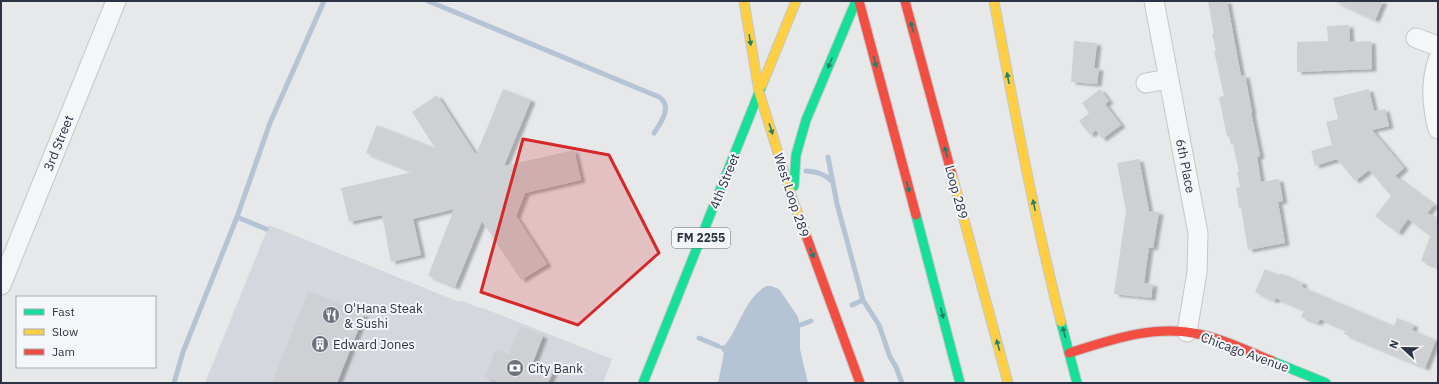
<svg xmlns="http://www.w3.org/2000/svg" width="1439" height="384" viewBox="0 0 1439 384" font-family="'IBM Plex Sans',sans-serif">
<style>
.built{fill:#d4d7dd}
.water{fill:#b4c4d5}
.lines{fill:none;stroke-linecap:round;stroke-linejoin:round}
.stream{stroke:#b4c4d5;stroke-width:5}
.building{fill:#ced0d3;filter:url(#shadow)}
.street-casing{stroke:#c4c6c8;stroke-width:21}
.fast-casing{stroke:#c4c6c8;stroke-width:11}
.slow-casing{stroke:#c4c6c8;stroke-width:11}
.jam-casing{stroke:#c4c6c8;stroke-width:11}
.street{stroke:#f5f6f7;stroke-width:19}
.fast{stroke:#16e098;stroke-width:9}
.slow{stroke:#ffcf43;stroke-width:9}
.jam{stroke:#f24e42;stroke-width:9}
.oneway{fill:#22816a}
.marked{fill:#d62828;fill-opacity:0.2;stroke:#d62828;stroke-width:3;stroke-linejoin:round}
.labels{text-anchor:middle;stroke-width:4;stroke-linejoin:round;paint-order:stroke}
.shield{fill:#f4f6f9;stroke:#676e7b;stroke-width:1}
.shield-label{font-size:12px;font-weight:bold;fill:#2b3445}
.street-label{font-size:13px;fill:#2b3445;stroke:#f4f6f9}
.poi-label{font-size:13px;fill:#2b3445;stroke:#f4f6f9;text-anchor:start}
</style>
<defs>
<filter id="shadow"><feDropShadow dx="4.5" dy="2.5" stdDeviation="1" flood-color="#0004"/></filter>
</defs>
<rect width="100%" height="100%" fill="#e6e8ea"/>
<!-- built -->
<path class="built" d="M 269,225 L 459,302 L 460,300 L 480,308 L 483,308 L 612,359 L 603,383 L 205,383 Z"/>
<!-- water -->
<path class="water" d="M 766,286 L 771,286 L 779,289 L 798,317 L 800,327 L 800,349 L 808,383 L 718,383 L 724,353 L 718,346 L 725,345 C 740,326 744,300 766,286 Z"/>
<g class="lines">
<!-- stream -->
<path class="stream" d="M 428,1 L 659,97 C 673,106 661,123 654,133
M 828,157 L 837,204 L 863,300
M 806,171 C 817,171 825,174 833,182
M 237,217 L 266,229
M 852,305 L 863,300 L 879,325 L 890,357 L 896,367 L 902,383
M 800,325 L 811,321
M 699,338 L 718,346
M 174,383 L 183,352 L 237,217 L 270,123 L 324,1"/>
</g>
<!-- building -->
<path class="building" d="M 1208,1 L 1227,1 L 1241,76 L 1245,75 L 1252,112 L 1251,112 L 1260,156 L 1257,157 L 1261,182 L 1279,179 L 1283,201 L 1278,202 L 1285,243 L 1248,250 L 1241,208 L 1239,208 L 1236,188 L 1240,187 L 1237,172 L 1239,172 L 1233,144 L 1231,145 L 1229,136 L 1227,137 L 1219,97 L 1224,96 L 1214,51 L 1216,51 L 1212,34 L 1214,34 Z
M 1334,1 L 1383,1 L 1375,20 Z
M 1349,25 L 1350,42 L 1371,41 L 1372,69 L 1297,72 L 1297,42 L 1328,41 L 1327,26 Z
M 1074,41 L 1097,43 L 1094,68 L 1099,68 L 1097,84 L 1071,82 Z
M 503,89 L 531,100 L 504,166 L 574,150 L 581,180 L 525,193 L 516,216 L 547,264 L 521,280 L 482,221 L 455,287 L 428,276 L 454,209 L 413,219 L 421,255 L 391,262 L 382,215 L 349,222 L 341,188 L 413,172 L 366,153 L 377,125 L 435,148 L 412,112 L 437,95 L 476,155 Z
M 1100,89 L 1109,101 L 1105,104 L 1121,125 L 1102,139 L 1096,130 L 1090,135 L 1079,121 L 1089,113 L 1082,103 Z
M 1369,89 L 1374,111 L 1385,109 L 1389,126 L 1372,130 L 1404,168 L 1395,176 L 1434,205 L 1427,213 L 1438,218 L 1438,267 L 1421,261 L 1430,236 L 1408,219 L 1398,233 L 1375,216 L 1391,196 L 1369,170 L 1355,181 L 1337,159 L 1315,166 L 1311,151 L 1332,145 L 1326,122 L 1338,119 L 1333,98 Z
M 1139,159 L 1149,211 L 1159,212 L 1153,248 L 1149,247 L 1144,283 L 1153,284 L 1151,298 L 1114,294 L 1126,211 L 1117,163 Z
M 1265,269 L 1280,276 L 1281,273 L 1303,283 L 1302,287 L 1394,326 L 1397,318 L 1414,325 L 1412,330 L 1436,340 L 1425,368 L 1344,334 L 1346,330 L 1320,319 L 1318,323 L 1301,317 L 1304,310 L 1276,298 L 1274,301 L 1255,292 Z
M 308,292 L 364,315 L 337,383 L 272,383 Z
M 520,327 L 543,336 L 532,365 L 553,372 L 548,383 L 501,383 L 485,377 L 495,350 L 509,355 Z"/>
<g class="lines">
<!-- street casing -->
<g class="street-casing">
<path id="street" d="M 1154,1 L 1198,233 L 1197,272 L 1187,332
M 1416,38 L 1438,46
M 1438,60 C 1430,83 1432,106 1438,129
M 1146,83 L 1168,79
M 1,285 L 116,1"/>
</g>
<!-- fast casing -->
<g class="fast-casing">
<path id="fast" d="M 794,186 L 796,155 L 806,120 L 856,1
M 916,215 L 960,383
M 1061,322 L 1077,383
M 1272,361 L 1326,383
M 643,383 L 762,85"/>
</g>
<!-- slow casing -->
<g class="slow-casing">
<path id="slow" d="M 744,1 L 759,92 L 793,201 L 807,238
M 994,1 C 1014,109 1034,216 1061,322
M 762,85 L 796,1
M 952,175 L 1008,383"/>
</g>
<!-- jam casing -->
<g class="jam-casing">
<path id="jam" d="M 859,1 L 916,215
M 905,1 L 952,175
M 807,238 L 860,383
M 1069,353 C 1110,340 1155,324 1198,334 C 1223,339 1248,351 1272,361"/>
</g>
<!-- street -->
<use href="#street" class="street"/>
<!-- fast -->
<use href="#fast" class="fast"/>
<!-- slow -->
<use href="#slow" class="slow"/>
<!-- jam -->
<use href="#jam" class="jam"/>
</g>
<!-- one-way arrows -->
<defs><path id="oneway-solid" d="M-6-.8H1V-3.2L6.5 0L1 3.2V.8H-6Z"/></defs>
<g class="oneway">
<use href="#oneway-solid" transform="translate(912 27) rotate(-105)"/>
<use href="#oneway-solid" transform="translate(750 40) rotate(81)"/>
<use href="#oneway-solid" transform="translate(875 62) rotate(75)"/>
<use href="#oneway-solid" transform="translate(830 63) rotate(112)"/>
<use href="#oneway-solid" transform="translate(1008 78) rotate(-101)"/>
<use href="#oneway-solid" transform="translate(771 129) rotate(72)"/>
<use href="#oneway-solid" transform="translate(946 152) rotate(-105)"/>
<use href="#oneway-solid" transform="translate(908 187) rotate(75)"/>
<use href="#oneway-solid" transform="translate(1034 205) rotate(-102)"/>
<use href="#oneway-solid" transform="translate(812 253) rotate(70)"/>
<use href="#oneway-solid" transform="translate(942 313) rotate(75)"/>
<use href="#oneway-solid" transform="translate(1064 332) rotate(-104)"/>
<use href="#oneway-solid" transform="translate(998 345) rotate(-105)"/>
</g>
<!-- marked area -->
<path class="marked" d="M 523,139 L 609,155 L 659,253 L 578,325 L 481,292 Z"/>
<!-- icons -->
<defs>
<g id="restaurant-disc" transform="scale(0.9)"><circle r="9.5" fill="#6c737f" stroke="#f4f6f9"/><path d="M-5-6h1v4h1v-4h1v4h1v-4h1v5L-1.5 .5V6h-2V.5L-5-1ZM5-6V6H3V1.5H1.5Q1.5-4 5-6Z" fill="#fff"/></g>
<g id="building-disc" transform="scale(0.9)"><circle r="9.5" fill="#6c737f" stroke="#f4f6f9"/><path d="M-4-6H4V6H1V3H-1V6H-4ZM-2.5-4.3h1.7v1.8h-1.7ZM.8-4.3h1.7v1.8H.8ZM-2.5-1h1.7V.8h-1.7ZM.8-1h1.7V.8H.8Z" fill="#fff"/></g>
<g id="bank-disc" transform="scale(0.9)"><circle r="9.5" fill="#6c737f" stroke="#f4f6f9"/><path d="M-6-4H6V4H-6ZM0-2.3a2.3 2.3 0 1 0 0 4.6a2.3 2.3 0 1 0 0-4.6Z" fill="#fff"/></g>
</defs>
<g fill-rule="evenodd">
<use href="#restaurant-disc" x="331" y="315"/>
<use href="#building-disc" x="320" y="344"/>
<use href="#bank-disc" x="515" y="368"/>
</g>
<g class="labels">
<!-- shield labels -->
<rect class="shield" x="672" y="228" width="58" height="20" rx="3"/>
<g class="shield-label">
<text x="701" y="242">FM 2255</text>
</g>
<!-- street labels -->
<g class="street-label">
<text transform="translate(58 143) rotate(-68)" y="5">3rd Street</text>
<text transform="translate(1186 166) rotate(79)" y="5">6th Place</text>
<text transform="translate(724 181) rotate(-68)" y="5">4th Street</text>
<text transform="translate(957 192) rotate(75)" y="5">Loop 289</text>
<text transform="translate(792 195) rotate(72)" y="5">West Loop 289</text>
<text transform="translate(1245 352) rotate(20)" y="5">Chicago Avenue</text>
</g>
<!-- poi labels -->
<g class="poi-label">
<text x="344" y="313">O'Hana Steak<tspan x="344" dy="15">&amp; Sushi</tspan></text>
<text x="333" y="349">Edward Jones</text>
<text x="528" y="373">City Bank</text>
</g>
</g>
<!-- border -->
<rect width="1439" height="384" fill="none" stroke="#2b3445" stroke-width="4"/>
<!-- legend -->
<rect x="16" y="296" width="140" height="72" fill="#f4f6f9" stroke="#a4a8b1"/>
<rect x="24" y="309" width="20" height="6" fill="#16e098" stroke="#a4a8b1"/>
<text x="52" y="316" font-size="12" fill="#2b3445">Fast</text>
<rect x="24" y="329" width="20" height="6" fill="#ffcf43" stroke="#a4a8b1"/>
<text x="52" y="336" font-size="12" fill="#2b3445">Slow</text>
<rect x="24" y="349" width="20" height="6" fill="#f24e42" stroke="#a4a8b1"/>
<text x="52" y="356" font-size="12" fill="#2b3445">Jam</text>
<!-- north arrow -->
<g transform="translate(1403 348) rotate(292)" stroke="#f4f6f9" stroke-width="3" paint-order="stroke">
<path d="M0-3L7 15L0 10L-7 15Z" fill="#2b3445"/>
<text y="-6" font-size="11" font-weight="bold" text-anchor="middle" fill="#2b3445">N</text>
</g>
</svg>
